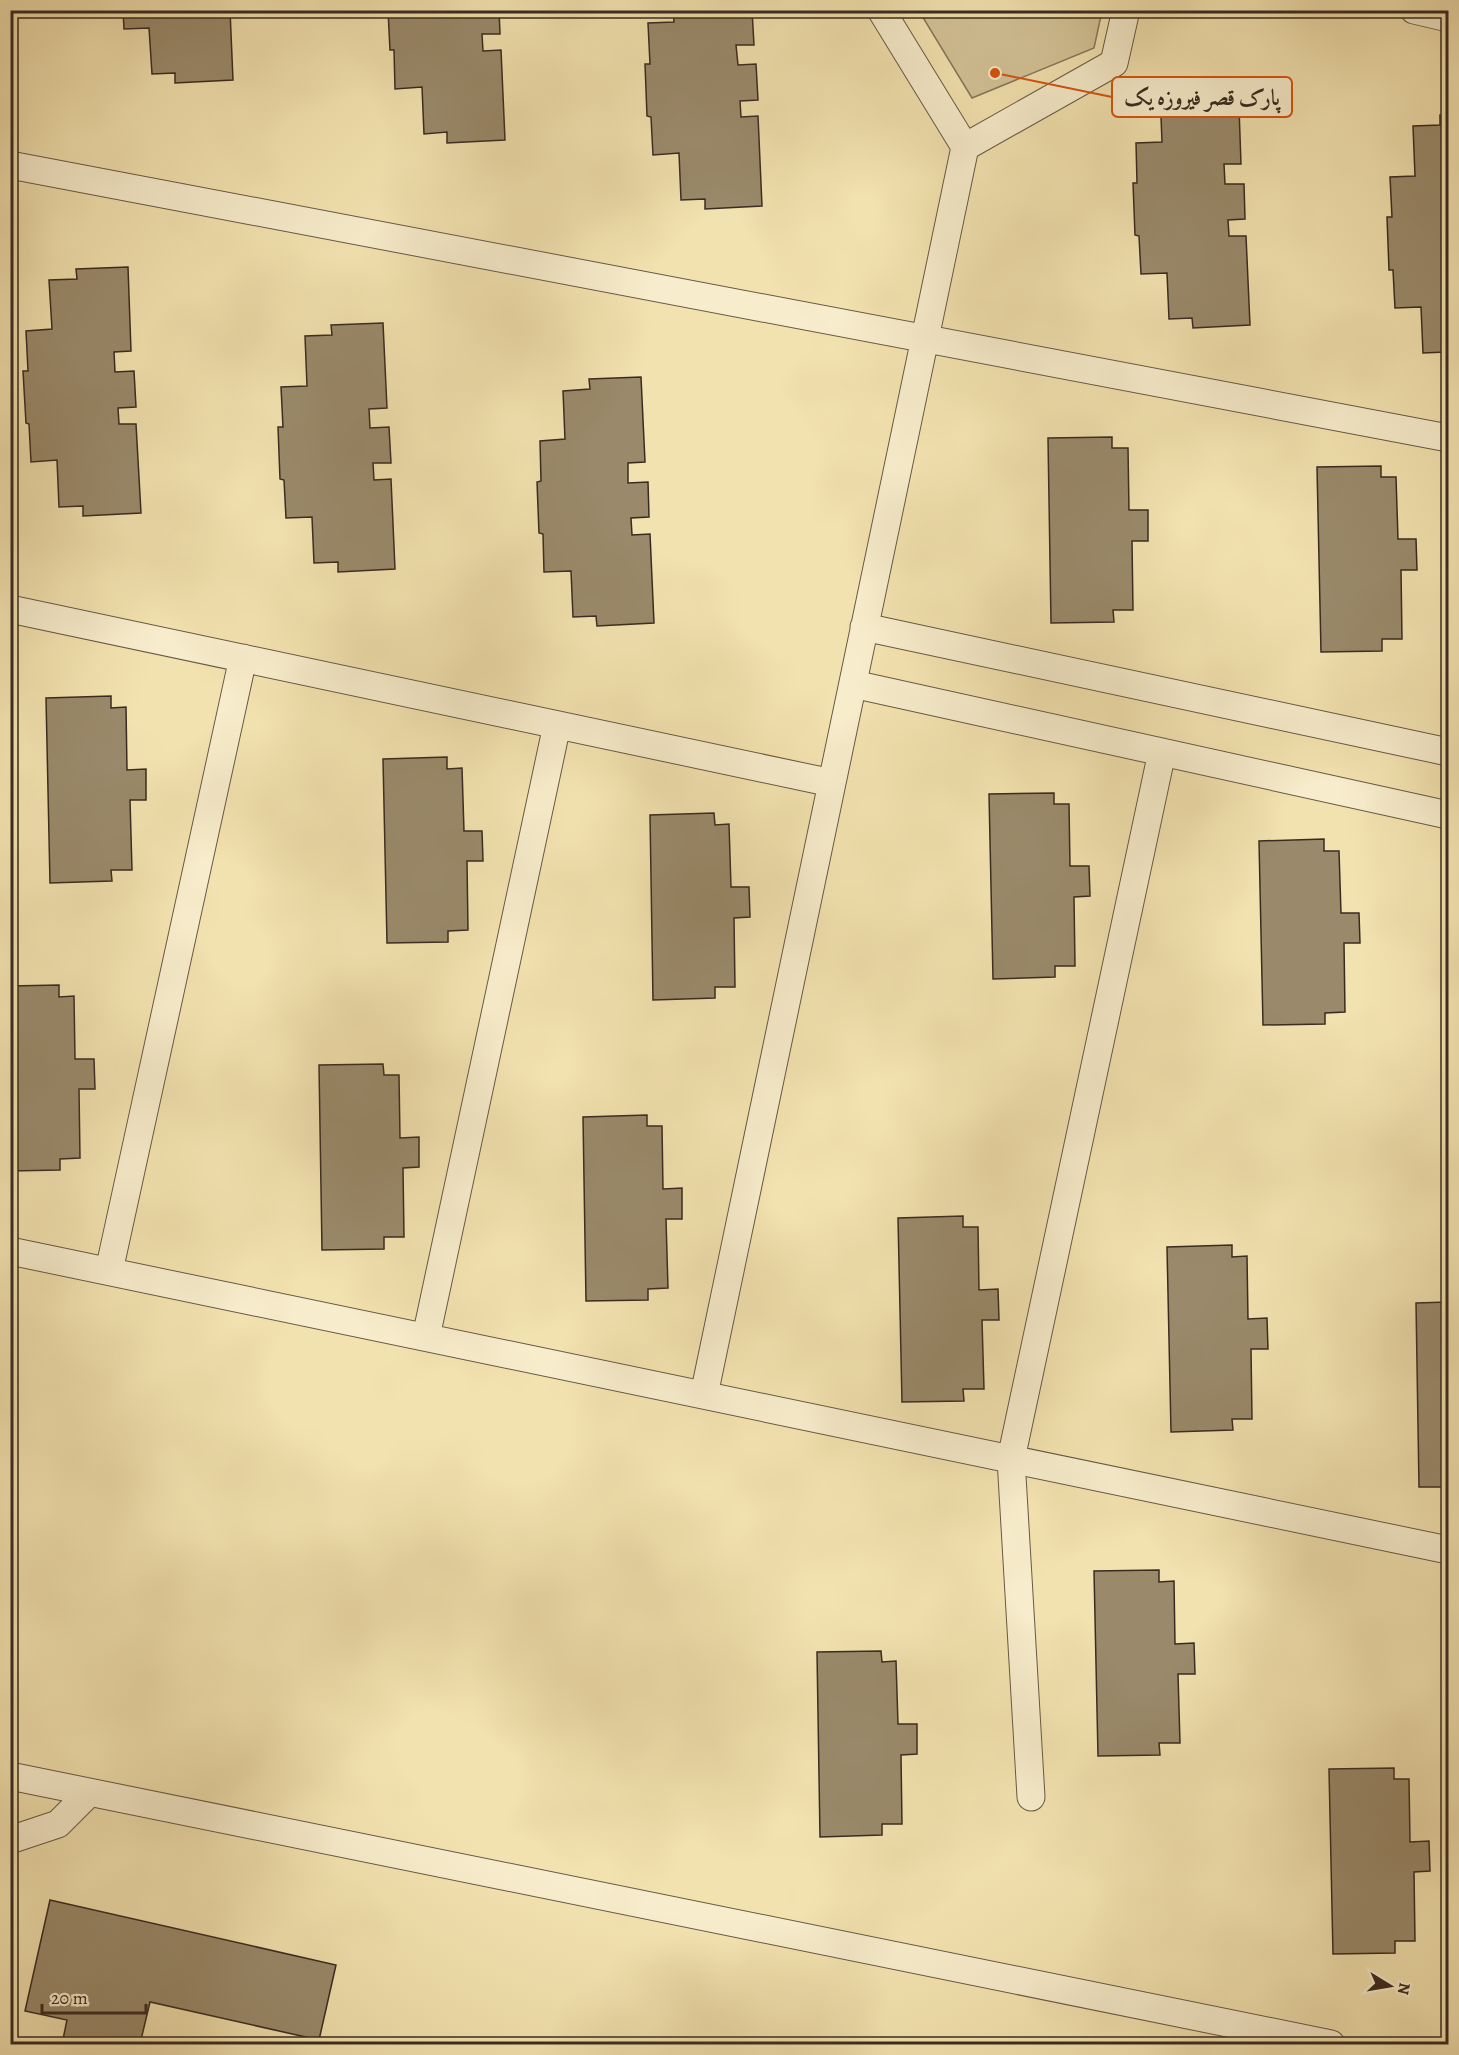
<svg xmlns="http://www.w3.org/2000/svg" width="1459" height="2055" viewBox="0 0 1459 2055" font-family="Alegreya,Amiri,serif">
<style>
.green{fill:#d3c397;stroke:#86775c;stroke-width:1.5}
.building{fill:#9a8a6b;stroke:#3a2b21;stroke-width:1.5}
.lines{fill:none;stroke-linecap:round;stroke-linejoin:round}
.minor-casing{stroke:#685944;stroke-width:29}
.minor{stroke:#f7eccb;stroke-width:27}
.leader{fill:none;stroke:#d7540e;stroke-width:2}
.callout-dot{fill:#d7540e;stroke:#f7eccb;stroke-width:2}
.callout{fill:#f7eccb;stroke:#d7540e;stroke-width:2}
.callout-label{font-size:22px;text-anchor:middle;font-weight:bold;fill:#3a2b21}
</style>
<rect width="100%" height="100%" fill="#f2e2af"/>
<filter id="stains"><feTurbulence type="fractalNoise" baseFrequency=".00333" numOctaves="4"/><feColorMatrix values="0 0 0 0 .2 0 0 0 0 .09 0 0 0 0 .02 0 0 0 .5 -.17"/></filter>
<radialGradient id="worn" r=".72"><stop offset=".6" stop-color="#630" stop-opacity="0"/><stop offset="1" stop-color="#630" stop-opacity=".3"/></radialGradient>
<!-- green -->
<path class="green" d="M 919,11 L 1102,11 L 1094,48 L 972,98 Z"/>
<!-- building -->
<path class="building" d="M 123,10 L 230,10 L 233,80 L 175,83 L 175,73 L 152,74 L 149,28 L 124,29 Z
M 388,10 L 499,10 L 500,34 L 482,34 L 483,51 L 501,50 L 505,140 L 447,143 L 447,132 L 424,134 L 422,87 L 395,89 L 394,50 L 390,50 Z
M 673,10 L 752,10 L 754,45 L 736,45 L 738,65 L 756,64 L 758,100 L 740,101 L 741,117 L 758,116 L 762,206 L 705,209 L 705,199 L 681,200 L 679,153 L 653,155 L 651,117 L 647,116 L 645,64 L 650,64 L 648,23 L 674,22 Z
M 1238,79 L 1241,164 L 1224,164 L 1225,184 L 1244,184 L 1245,219 L 1228,220 L 1229,236 L 1246,236 L 1250,325 L 1193,328 L 1192,318 L 1169,319 L 1167,273 L 1141,274 L 1139,236 L 1135,235 L 1133,183 L 1137,183 L 1136,143 L 1162,142 L 1160,92 L 1186,91 L 1186,81 Z
M 1440,115 L 1448,115 L 1448,362 L 1447,362 L 1446,352 L 1423,353 L 1421,307 L 1395,308 L 1393,270 L 1389,270 L 1387,217 L 1392,217 L 1390,177 L 1415,176 L 1413,126 L 1440,125 Z
M 128,267 L 131,351 L 114,352 L 115,372 L 134,371 L 136,407 L 118,408 L 119,424 L 136,424 L 141,513 L 83,516 L 83,506 L 59,507 L 57,460 L 31,462 L 29,424 L 26,423 L 23,371 L 28,371 L 26,331 L 52,329 L 49,280 L 77,279 L 76,269 Z
M 383,323 L 387,408 L 369,409 L 370,428 L 389,427 L 391,463 L 373,463 L 374,480 L 391,479 L 395,569 L 338,572 L 338,562 L 314,563 L 312,517 L 286,518 L 284,480 L 280,479 L 278,427 L 283,427 L 281,387 L 307,386 L 305,336 L 332,335 L 331,325 Z
M 641,377 L 645,462 L 628,463 L 628,483 L 648,482 L 649,517 L 631,518 L 632,535 L 650,534 L 654,623 L 597,626 L 596,616 L 573,617 L 571,571 L 544,572 L 543,534 L 539,533 L 537,482 L 541,481 L 540,441 L 565,439 L 563,391 L 590,389 L 589,379 Z
M 1112,437 L 1112,448 L 1128,448 L 1129,510 L 1148,510 L 1148,541 L 1132,541 L 1133,610 L 1113,610 L 1114,622 L 1051,623 L 1048,438 Z
M 1381,466 L 1381,477 L 1396,477 L 1398,539 L 1416,539 L 1417,570 L 1401,570 L 1402,639 L 1382,639 L 1382,651 L 1321,652 L 1317,467 Z
M 111,696 L 111,708 L 126,707 L 127,770 L 146,769 L 146,800 L 130,800 L 132,870 L 111,870 L 112,881 L 50,883 L 46,698 Z
M 447,757 L 447,769 L 462,768 L 464,831 L 482,831 L 483,861 L 467,861 L 468,930 L 448,931 L 448,942 L 387,943 L 383,759 Z
M 1054,793 L 1054,804 L 1069,804 L 1070,866 L 1089,866 L 1090,896 L 1074,897 L 1075,966 L 1055,966 L 1055,977 L 993,979 L 989,794 Z
M 714,813 L 715,825 L 729,824 L 731,887 L 749,887 L 750,917 L 734,918 L 735,987 L 715,987 L 715,998 L 653,1000 L 650,815 Z
M 1324,839 L 1324,851 L 1339,851 L 1341,913 L 1359,913 L 1360,943 L 1344,943 L 1345,1012 L 1325,1013 L 1325,1024 L 1263,1025 L 1259,841 Z
M 59,985 L 59,997 L 74,996 L 75,1059 L 94,1059 L 95,1089 L 79,1089 L 80,1158 L 60,1159 L 60,1170 L 10,1171 L 10,986 Z
M 383,1064 L 384,1075 L 399,1075 L 400,1138 L 419,1137 L 419,1167 L 403,1168 L 404,1237 L 384,1237 L 384,1249 L 322,1250 L 319,1065 Z
M 647,1115 L 647,1126 L 662,1126 L 663,1189 L 682,1188 L 682,1219 L 666,1219 L 668,1288 L 648,1289 L 648,1300 L 586,1301 L 583,1117 Z
M 963,1216 L 963,1227 L 978,1227 L 979,1290 L 998,1289 L 999,1320 L 982,1320 L 984,1389 L 963,1389 L 964,1401 L 902,1402 L 898,1218 Z
M 1232,1245 L 1232,1257 L 1247,1256 L 1248,1319 L 1267,1318 L 1268,1349 L 1251,1349 L 1252,1419 L 1232,1419 L 1233,1430 L 1171,1432 L 1167,1247 Z
M 1448,1302 L 1448,1487 L 1419,1487 L 1416,1303 Z
M 1159,1570 L 1159,1582 L 1174,1581 L 1175,1644 L 1194,1643 L 1195,1674 L 1178,1674 L 1180,1743 L 1159,1743 L 1160,1755 L 1098,1756 L 1094,1571 Z
M 881,1651 L 882,1662 L 896,1661 L 898,1724 L 917,1724 L 917,1754 L 901,1755 L 902,1824 L 882,1824 L 882,1835 L 820,1837 L 817,1652 Z
M 1394,1768 L 1394,1779 L 1409,1779 L 1410,1842 L 1429,1841 L 1430,1871 L 1414,1872 L 1415,1941 L 1395,1941 L 1395,1953 L 1333,1954 L 1329,1769 Z
M 50,1900 L 336,1965 L 319,2040 L 150,2002 L 140,2044 L 62,2044 L 67,2020 L 25,2011 Z"/>
<g class="lines">
<!-- minor casing -->
<g class="minor-casing">
<path id="minor" d="M 1414,10 L 1448,18
M 965,147 L 1114,63 L 1126,10
M 10,165 L 1448,438
M 10,609 L 832,783
M 864,627 L 1448,752
M 853,684 L 1448,815
M 10,1251 L 1448,1550
M 109,1271 L 243,658
M 426,1337 L 557,725
M 704,1395 L 965,147 L 881,10
M 10,1776 L 1331,2044
M 1031,1797 L 1011,1459 L 1162,752
M 10,1840 L 58,1824 L 89,1793"/>
</g>
<!-- minor -->
<use href="#minor" class="minor"/>
</g>
<!-- callouts -->
<path class="leader" d="M995 73L1112 97"/>
<circle class="callout-dot" cx="995" cy="73" r="6"/>
<rect class="callout" x="1112" y="77" width="180" height="40" rx="6"/>
<g class="callout-label">
<text x="1202" y="105">پارک قصر فیروزه یک</text>
</g>
<!-- margin -->
<rect width="1459" height="2055" fill="none" stroke="#f2e2af" stroke-width="36"/>
<rect x="12" y="12" width="1435" height="2031" fill="none" stroke="#3a2b21" stroke-width="3"/>
<rect x="18" y="18" width="1423" height="2019" fill="none" stroke="#3a2b21" stroke-width="1.5"/>
<!-- north arrow -->
<g transform="translate(1390 1986) rotate(101)" stroke="#f7eccb" stroke-width="4.5" paint-order="stroke">
<path d="M0-4.5L10 22L0 15L-10 22Z" fill="#3a2b21"/>
<text y="-9" font-size="16" font-weight="bold" text-anchor="middle" fill="#3a2b21">N</text>
</g>
<!-- scale -->
<path d="M42 2004v9h104v-9" fill="none" stroke="#3a2b21" stroke-width="3"/>
<text x="51" y="2004" font-size="18" fill="#3a2b21" stroke="#f7eccb" stroke-width="4.5" paint-order="stroke">20 m</text>
<rect width="100%" height="100%" filter="url(#stains)"/>
<rect width="100%" height="100%" fill="url(#worn)"/>
</svg>
